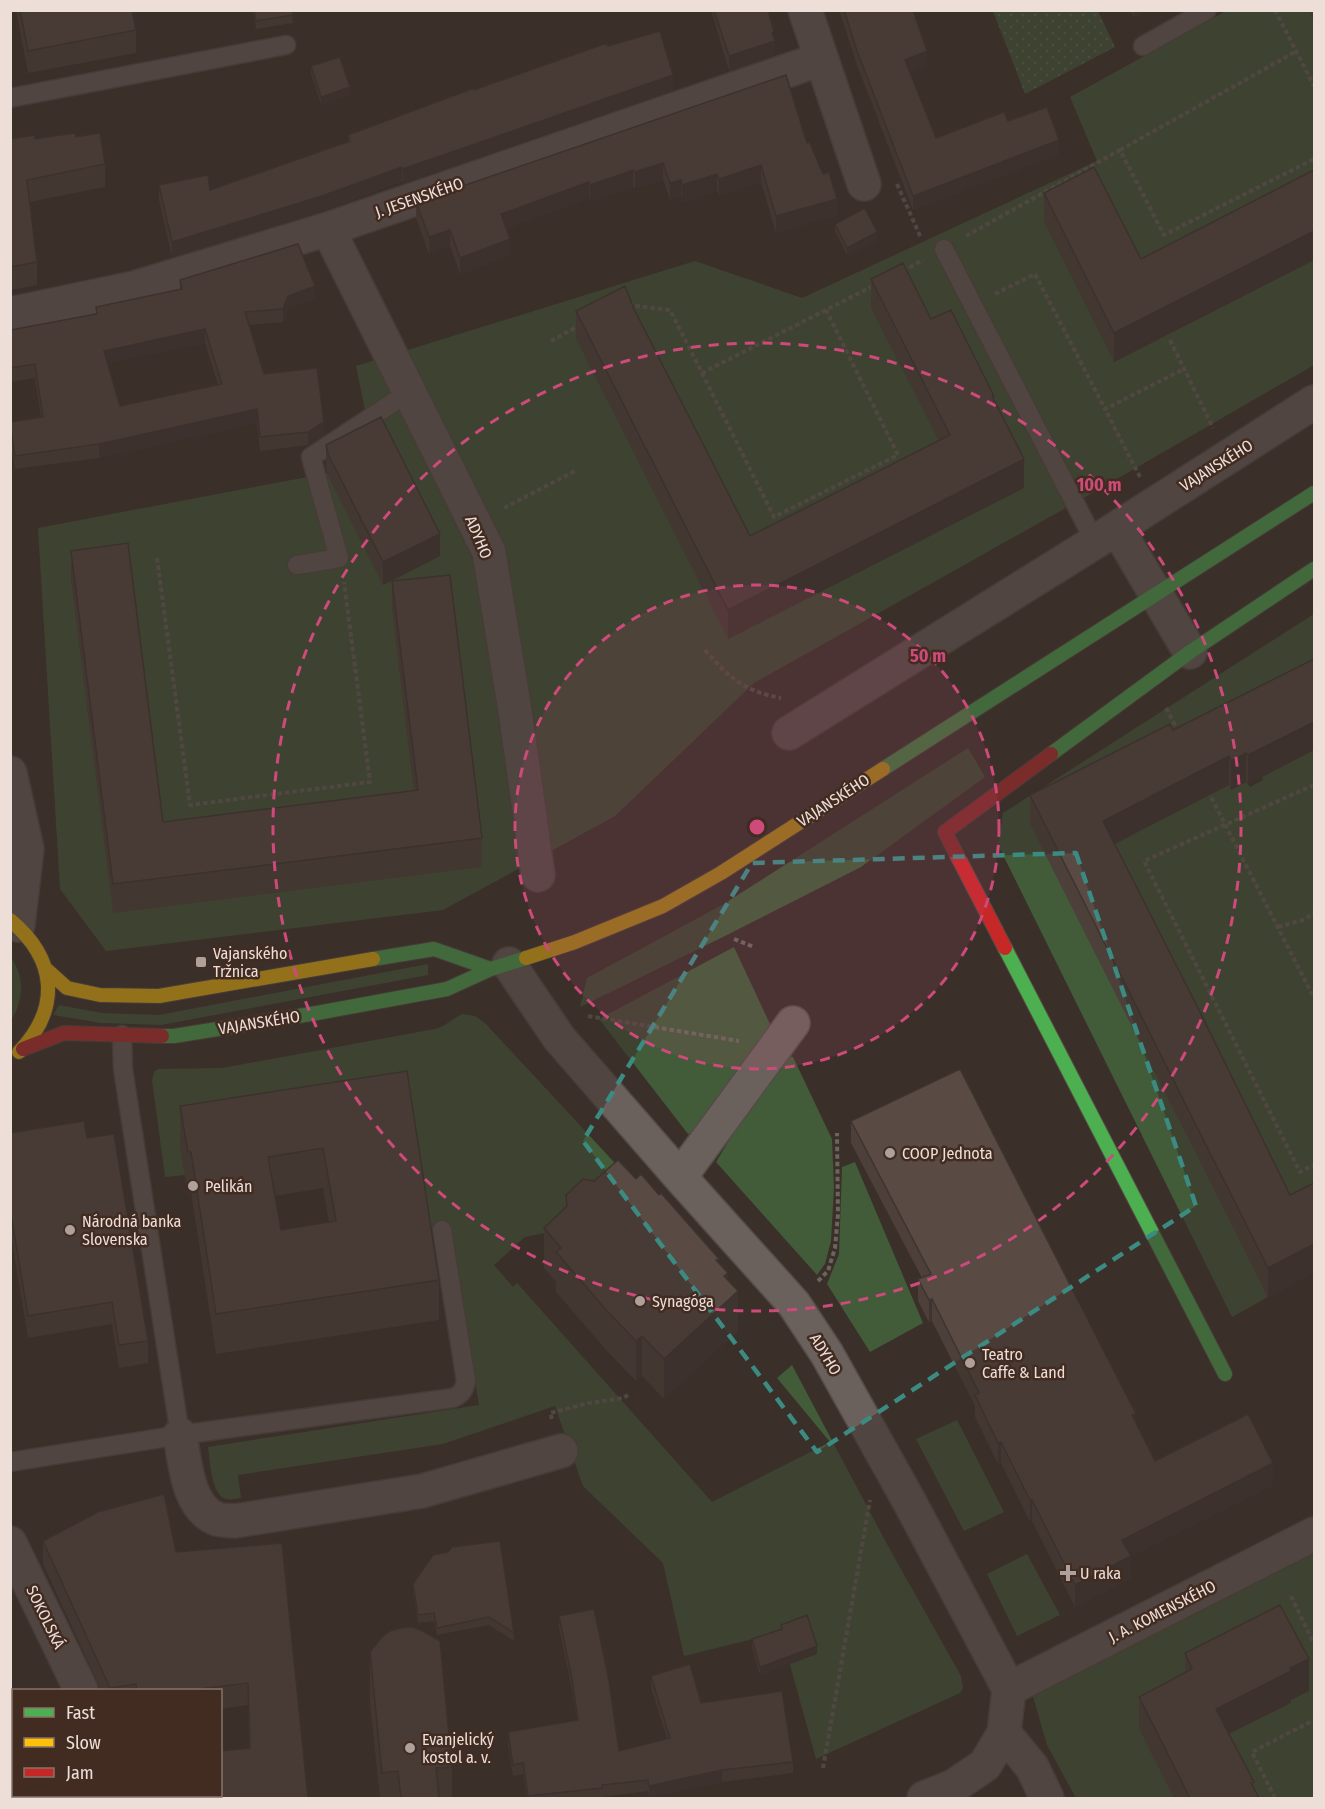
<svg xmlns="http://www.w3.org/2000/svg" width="1325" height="1809" viewBox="0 0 1325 1809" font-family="'Fira Sans Condensed',sans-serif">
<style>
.green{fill:#425b39}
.garden{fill:url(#garden-dots)}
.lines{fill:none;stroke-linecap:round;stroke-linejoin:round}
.lane-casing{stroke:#564b46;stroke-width:21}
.street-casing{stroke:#564b46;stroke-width:36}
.fast-casing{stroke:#564b46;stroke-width:16}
.slow-casing{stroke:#564b46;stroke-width:16}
.jam-casing{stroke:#564b46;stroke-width:16}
.path{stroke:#6c645f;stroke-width:4;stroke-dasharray:4.5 3;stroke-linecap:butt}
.lane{stroke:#6a615c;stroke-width:18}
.street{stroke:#6a615c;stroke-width:33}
.fast{stroke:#4caf50;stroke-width:14}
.slow{stroke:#ffc107;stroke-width:14}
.jam{stroke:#c62828;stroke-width:14}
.wall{fill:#4d403a;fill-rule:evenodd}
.shaded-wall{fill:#3e3430}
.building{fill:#594a44;stroke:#3e3430;stroke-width:1.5;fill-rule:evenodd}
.marked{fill:none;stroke:#3b8b83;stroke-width:4.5;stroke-dasharray:12 8;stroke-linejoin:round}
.ring{fill:none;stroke:#cd4a7a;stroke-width:3;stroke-dasharray:10 8}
.poi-dot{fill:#aea19b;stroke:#422c21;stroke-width:2}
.labels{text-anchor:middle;stroke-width:5;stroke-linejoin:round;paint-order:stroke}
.street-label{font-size:16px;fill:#edded8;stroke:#422c21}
.poi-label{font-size:16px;fill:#edded8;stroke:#422c21;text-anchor:start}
.centre{fill:#cd4a7a;stroke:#422c21;stroke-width:3}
.ring-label{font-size:18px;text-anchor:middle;font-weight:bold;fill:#cd4a7a;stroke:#422c21;stroke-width:5;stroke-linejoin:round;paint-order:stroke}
</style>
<defs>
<pattern id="garden-dots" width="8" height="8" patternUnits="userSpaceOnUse" patternTransform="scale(1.5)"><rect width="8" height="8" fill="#425b39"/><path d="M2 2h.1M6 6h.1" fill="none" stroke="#5e7255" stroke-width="1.8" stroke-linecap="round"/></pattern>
</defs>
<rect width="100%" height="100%" fill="#3a2f29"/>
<!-- green -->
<path class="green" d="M 1226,11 L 1314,11 L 1314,365 L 1096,491 L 754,683 L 615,816 L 443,910 L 106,951 L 60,889 L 38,528 L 376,464 L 356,366 L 695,261 L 802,298 L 1097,161 L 1070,97 Z
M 1314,614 L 1314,688 L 1231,790 L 1246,782 L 1250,787 L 1263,780 L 1262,777 L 1314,750 L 1314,1212 L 1290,1224 L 1089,794 L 1151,1061 L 1268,1297 L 1232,1317 L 998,845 L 1003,813 Z
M 968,748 L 985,777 L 861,867 L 729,934 L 580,1007 L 587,978 L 722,905 Z
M 734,947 L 770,1024 L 702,1128 L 688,1134 L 599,1019 Z
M 10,955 C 14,962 19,970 20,978 C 23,991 19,1009 11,1020 Z
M 428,964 L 428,975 L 161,1025 L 101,1023 L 53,1015 L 59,1005 L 102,1013 L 159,1015 Z
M 463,1014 L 475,1016 L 486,1024 L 626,1175 L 565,1229 L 525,1237 L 494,1265 L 513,1287 L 517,1283 L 712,1502 L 830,1442 L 777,1378 L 792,1365 L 888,1546 L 961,1676 L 963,1688 L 960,1693 L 816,1759 L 781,1632 L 684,1656 L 663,1563 L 583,1486 L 555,1406 L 443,1444 L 238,1475 L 241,1498 C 236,1499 230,1500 226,1499 C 211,1495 210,1460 208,1447 L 479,1405 L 450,1223 L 425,1228 L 407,1111 L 186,1175 L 165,1177 L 152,1080 L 154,1072 L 158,1069 L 222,1068 L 435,1029 C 446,1026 453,1018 463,1014 Z
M 785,1055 L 793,1057 L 832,1139 L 834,1188 L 831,1241 L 825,1264 L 817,1275 L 716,1162 L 774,1065 Z
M 855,1162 L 923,1323 L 870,1352 L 827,1284 L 839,1254 L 842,1167 Z
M 957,1420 L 1004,1512 L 964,1531 L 916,1439 Z
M 1314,1553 L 1314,1798 L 1076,1798 L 1047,1745 L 1030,1686 Z
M 1027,1554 L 1060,1615 L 1017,1636 L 987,1574 Z"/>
<!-- garden -->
<path class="garden" d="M 993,11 L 1098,11 L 1115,47 L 1025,94 Z"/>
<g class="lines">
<!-- lane casing -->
<g class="lane-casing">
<path id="lane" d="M 1143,46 L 1207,10
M 10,98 L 286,45
M 944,249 L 1095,542
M 297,565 L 339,558 L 311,457 L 409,392
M 180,1435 L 453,1398 C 462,1394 464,1390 466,1381 L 442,1230
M 10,1462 L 180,1435 L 123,1069 L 122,1035"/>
</g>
<!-- street casing -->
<g class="street-casing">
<path id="street" d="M 805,10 L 864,184
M 328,229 L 489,552 L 516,717 L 538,875
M 10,314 L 134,288 L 328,229 L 821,59
M 1117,528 L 1190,652
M 789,733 L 1095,542 L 1314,402
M 10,773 L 27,849 L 18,925
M 509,964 L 559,1038 L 680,1177 L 794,1304 L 827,1354 L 909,1501 L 1009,1689 L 1004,1733 L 985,1765 L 954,1786 L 924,1798
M 680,1177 L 793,1023
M 180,1435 C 185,1461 187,1508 217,1519 C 222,1521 229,1520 235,1521 L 422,1491 L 561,1451
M 10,1543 L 81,1690
M 1009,1689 L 1314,1534
M 1004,1733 L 1032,1767 L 1047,1798
M 125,1796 L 125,1798"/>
</g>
<!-- fast casing -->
<g class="fast-casing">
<path id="fast" d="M 1051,754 L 1190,652 L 1314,569
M 883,769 L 1314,493
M 1005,948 L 1225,1374
M 373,959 L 434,949 L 491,969
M 162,1036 L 174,1036 L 317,1013 L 447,989 L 491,969 L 526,958"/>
</g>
<!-- slow casing -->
<g class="slow-casing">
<path id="slow" d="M 10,920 C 57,959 61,1008 19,1052
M 526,958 L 575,942 L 663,906 L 721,873 L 883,769
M 47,970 L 67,988 L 100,995 L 159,996 L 373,959"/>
</g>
<!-- jam casing -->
<g class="jam-casing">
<path id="jam" d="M 1005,948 L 945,832 L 1051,754
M 23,1049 L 64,1033 L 162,1036"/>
</g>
<!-- path -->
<path class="path" d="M 1275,10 L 1314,86
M 1120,150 L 1297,51
M 897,184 L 921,238
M 966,236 L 1120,150 L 1164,235 L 1314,159
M 903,271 L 923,260
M 995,294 L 1035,274 L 1105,409
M 628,305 L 670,310 L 702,373 L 875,285
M 1170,340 L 1213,428
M 551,341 L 580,325
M 702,373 L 774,517 L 898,455 L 826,310
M 1140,477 L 1105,409 L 1184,369
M 504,508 L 575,471
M 157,558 L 190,805 L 370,782 L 344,582
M 705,650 C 729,678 744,691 781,698
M 1166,708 L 1178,731
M 1314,785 L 1144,861 L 1300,1172 L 1314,1165
M 1208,791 L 1314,998
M 1278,927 L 1303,920 L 1314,913
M 734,939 L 754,947
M 588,1016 L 739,1041
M 818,1281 L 828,1271 L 835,1248 L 838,1214 L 837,1133
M 552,1419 L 550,1413 L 589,1403 L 623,1398 L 628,1395
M 1291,1596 L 1314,1644
M 823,1768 L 870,1500
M 1275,1798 L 1252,1752 L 1314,1720"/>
<!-- lane -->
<use href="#lane" class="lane"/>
<!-- street -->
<use href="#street" class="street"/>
<!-- fast -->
<use href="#fast" class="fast"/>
<!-- slow -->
<use href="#slow" class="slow"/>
<!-- jam -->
<use href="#jam" class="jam"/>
</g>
<!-- wall -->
<path class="wall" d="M 16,10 L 132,10 L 136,30 L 136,53 L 28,73 Z
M 253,10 L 292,10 L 293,23 L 256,29 Z
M 711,10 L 768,10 L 774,32 L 775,55 L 729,71 Z
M 839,10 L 913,10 L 927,65 L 909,72 L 936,138 L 1008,121 L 1059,154 L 913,210 L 857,65 Z
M 1130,10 L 1148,10 L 1134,17 Z
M 1309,10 L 1314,10 L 1314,21 Z
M 608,46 L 673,90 L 403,183 L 402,181 L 322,211 L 172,257 L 159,200 L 159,185 L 210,190 L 348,142 L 348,135 L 474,90 Z
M 311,66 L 350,95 L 321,104 L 311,74 Z
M 76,137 L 105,164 L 105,187 L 30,202 L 37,262 L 37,285 L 10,290 L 10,139 Z
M 807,143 L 837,215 L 776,233 L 761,182 L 719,195 L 717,191 L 682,202 L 681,196 L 670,200 L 663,180 L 635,188 L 633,187 L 590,201 L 589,198 L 506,229 L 510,255 L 460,274 L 450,246 L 429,254 L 416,218 L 416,202 Z
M 1314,170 L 1314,260 L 1114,362 L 1044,222 L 1044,193 L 1141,259 Z
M 835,224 L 877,240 L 847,255 L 835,231 Z
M 871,279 L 931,319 L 994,399 L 1024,488 L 728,639 L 576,339 L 576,311 L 634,309 L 750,536 L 939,441 L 871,308 Z
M 180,280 L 315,299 L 288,309 L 283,322 L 249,325 L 264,374 L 324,435 L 308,445 L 260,451 L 257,423 L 99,458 L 15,469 L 10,439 L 10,422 L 41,418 L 35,378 L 10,382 L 10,330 L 96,315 L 96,307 L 180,289 ZM 205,343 L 218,385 L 120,406 L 108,363 Z
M 326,445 L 440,556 L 383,585 L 328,476 L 326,467 Z
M 71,551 L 163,822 L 414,791 L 392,610 L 392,581 L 482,838 L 482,867 L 113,913 L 71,580 Z
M 1314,659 L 1314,750 L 1248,784 L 1246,782 L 1231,790 L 1229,785 L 1114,844 L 1290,1195 L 1314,1183 L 1314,1273 L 1268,1297 L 1030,824 L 1030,795 L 1173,730 Z
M 407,1071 L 439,1280 L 439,1320 L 216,1354 L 191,1192 L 188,1193 L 180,1146 L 180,1106 ZM 323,1188 L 329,1222 L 281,1230 L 275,1196 Z
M 851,1121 L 1136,1422 L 1155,1461 L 1273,1485 L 1131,1556 L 1131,1578 L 1075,1607 L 1032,1521 L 1030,1522 L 1001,1463 L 998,1464 L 975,1417 L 975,1406 L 932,1321 L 929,1322 L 918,1301 L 918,1279 L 922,1278 L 851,1143 Z
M 10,1133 L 87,1138 L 148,1341 L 148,1363 L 119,1368 L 112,1324 L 28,1338 L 10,1230 Z
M 566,1195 L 719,1263 L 728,1280 L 738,1331 L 664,1399 L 642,1376 L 636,1381 L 607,1351 L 556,1292 L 556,1282 L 544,1268 L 544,1228 L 566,1207 Z
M 43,1541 L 176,1552 L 282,1543 L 308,1798 L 150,1798 L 149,1796 L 220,1796 L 249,1748 L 248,1705 L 220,1709 L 220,1690 L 101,1690 L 43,1564 Z
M 433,1555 L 514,1633 L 514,1641 L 489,1625 L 437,1635 L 434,1621 L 418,1623 L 413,1592 L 413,1584 Z
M 559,1616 L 619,1751 L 667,1738 L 651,1688 L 651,1676 L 701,1703 L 793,1762 L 793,1773 L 722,1782 L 649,1797 L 648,1791 L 602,1797 L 602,1798 L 527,1798 L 523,1774 L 513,1776 L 508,1744 L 508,1732 L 577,1720 L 572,1690 L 559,1627 Z
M 781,1625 L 817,1654 L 760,1675 L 752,1647 L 752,1639 L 781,1630 Z
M 370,1652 L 452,1767 L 452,1798 L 380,1798 L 370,1704 Z
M 1185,1653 L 1309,1691 L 1291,1700 L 1291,1703 L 1229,1734 L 1259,1798 L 1174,1798 L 1139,1729 L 1139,1697 L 1185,1673 Z"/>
<!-- shaded-wall -->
<path class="shaded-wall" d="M 1134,10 L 1148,10 L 1134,17 Z
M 774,32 L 775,55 L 729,71 L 729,56 Z
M 927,51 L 927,65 L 905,74 L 905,60 Z
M 673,75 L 673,90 L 403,183 L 403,169 Z
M 350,87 L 350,95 L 321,104 L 321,97 Z
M 1059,140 L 1059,154 L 913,210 L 913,196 Z
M 663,163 L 663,180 L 635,188 L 635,172 Z
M 761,165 L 761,182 L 719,195 L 719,179 Z
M 402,167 L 402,181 L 322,211 L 172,257 L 172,242 Z
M 633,170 L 633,187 L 590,201 L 590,185 Z
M 717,174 L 717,191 L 682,202 L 682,185 Z
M 681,180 L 681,196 L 670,200 L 670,183 Z
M 589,182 L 589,198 L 501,231 L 501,214 Z
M 837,199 L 837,215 L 776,233 L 776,216 Z
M 450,230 L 450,246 L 429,254 L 429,237 Z
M 1314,231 L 1314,260 L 1114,362 L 1114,333 Z
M 877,232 L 877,240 L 847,255 L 847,248 Z
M 510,239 L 510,255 L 460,274 L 460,258 Z
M 315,286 L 315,299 L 288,309 L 283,322 L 283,309 L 288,296 Z
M 205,329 L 205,343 L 104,364 L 104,351 Z
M 257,409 L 257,423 L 99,458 L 99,444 Z
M 324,422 L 324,435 L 308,445 L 308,432 Z
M 1024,459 L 1024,488 L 728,639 L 728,610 Z
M 440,534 L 440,556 L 383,585 L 383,562 Z
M 1314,722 L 1314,750 L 1248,784 L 1248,755 Z
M 1246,753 L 1246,782 L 1231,790 L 1231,761 Z
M 1229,756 L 1229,785 L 1103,850 L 1103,821 Z
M 1314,1244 L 1314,1273 L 1268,1297 L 1268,1268 Z
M 728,1273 L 728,1301 L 738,1291 L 738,1331 L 664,1399 L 664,1359 L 724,1276 Z
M 932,1299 L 932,1321 L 929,1322 L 929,1300 Z
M 642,1336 L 642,1376 L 636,1381 L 636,1341 Z
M 1001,1442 L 1001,1463 L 998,1464 L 998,1443 Z
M 1273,1463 L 1273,1485 L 1131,1556 L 1131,1578 L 1075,1607 L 1075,1585 L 1122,1540 Z
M 1030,1500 L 1032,1500 L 1032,1521 L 1030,1522 Z
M 817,1646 L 817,1654 L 760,1675 L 760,1667 Z
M 1309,1659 L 1309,1691 L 1291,1700 L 1291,1703 L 1216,1740 L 1216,1709 Z
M 722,1770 L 722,1782 L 649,1797 L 649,1786 Z"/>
<!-- building -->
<path class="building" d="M 20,10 L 132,10 L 136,30 L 28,51 Z
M 254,10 L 292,10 L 293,15 L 256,21 Z
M 714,10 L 768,10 L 774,32 L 772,33 L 775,41 L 729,56 Z
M 844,10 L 913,10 L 927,51 L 905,60 L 936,138 L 1004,112 L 1008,121 L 1047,107 L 1059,140 L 913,196 L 857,51 Z
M 660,31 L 673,75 L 403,169 L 402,167 L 322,196 L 172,242 L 159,185 L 208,175 L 210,190 L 350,141 L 348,135 L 474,88 L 474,90 L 607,43 L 608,46 Z
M 340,57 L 350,87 L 321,97 L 311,66 Z
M 786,75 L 807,143 L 809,141 L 823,174 L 829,172 L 837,199 L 776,216 L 761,165 L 719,179 L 717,174 L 682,185 L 681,180 L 670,183 L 663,163 L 635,172 L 633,170 L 590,185 L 589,182 L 501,214 L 510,239 L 460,258 L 450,230 L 429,237 L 416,202 Z
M 75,133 L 76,137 L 100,133 L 105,164 L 27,180 L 37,262 L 10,267 L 10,139 L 35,135 L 35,139 Z
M 1094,167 L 1141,259 L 1314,170 L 1314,231 L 1114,333 L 1044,193 Z
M 865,208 L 877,232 L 847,248 L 835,224 Z
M 298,244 L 315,286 L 288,296 L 283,309 L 245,312 L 264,374 L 317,368 L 324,422 L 308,432 L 260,437 L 257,409 L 99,444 L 15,456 L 10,422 L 43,417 L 35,364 L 10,368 L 10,330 L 97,314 L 96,307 L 182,289 L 180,280 ZM 205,329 L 222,384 L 120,406 L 104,351 Z
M 903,263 L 931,319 L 951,310 L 994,396 L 992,396 L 1024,459 L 728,610 L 576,311 L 625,286 L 634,309 L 750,536 L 950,435 L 871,279 Z
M 381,417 L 440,534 L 383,562 L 328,454 L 326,445 Z
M 128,543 L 163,822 L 418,790 L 392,581 L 450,575 L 482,838 L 113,884 L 71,551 Z
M 1314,659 L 1314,722 L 1248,755 L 1246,753 L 1231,761 L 1229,756 L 1103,821 L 1198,1008 L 1290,1195 L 1314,1183 L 1314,1244 L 1268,1268 L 1030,795 L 1170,724 L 1173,730 Z
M 960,1069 L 1136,1414 L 1132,1415 L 1155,1461 L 1248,1414 L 1273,1463 L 1122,1540 L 1131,1556 L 1075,1585 L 1032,1500 L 1030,1500 L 1001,1442 L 998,1443 L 975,1395 L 979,1393 L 932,1299 L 929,1300 L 918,1279 L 931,1274 L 851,1121 Z
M 407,1071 L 439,1280 L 216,1314 L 191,1152 L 188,1152 L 180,1106 ZM 323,1148 L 336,1221 L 281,1230 L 268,1157 Z
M 84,1121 L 87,1138 L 114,1134 L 148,1341 L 119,1345 L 112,1302 L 28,1316 L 10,1208 L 10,1133 Z
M 618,1160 L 636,1179 L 641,1174 L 659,1195 L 661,1193 L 719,1259 L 716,1260 L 728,1273 L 724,1276 L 738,1291 L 664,1359 L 642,1336 L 636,1341 L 607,1311 L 556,1252 L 561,1248 L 544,1228 L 567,1206 L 566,1195 L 583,1179 L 594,1181 Z
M 164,1494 L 176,1552 L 282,1543 L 308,1798 L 153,1798 L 152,1796 L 220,1796 L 220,1751 L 250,1748 L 248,1683 L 191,1690 L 137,1690 L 136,1684 L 110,1688 L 43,1541 L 98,1512 Z
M 500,1541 L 514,1633 L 489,1617 L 437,1628 L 434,1613 L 418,1615 L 413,1584 L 433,1555 L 448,1552 L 452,1547 Z
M 1280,1605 L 1309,1659 L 1290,1668 L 1291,1671 L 1216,1709 L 1254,1782 L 1251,1783 L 1259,1798 L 1190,1798 L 1139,1697 L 1192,1669 L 1185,1653 Z
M 594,1609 L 609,1681 L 619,1751 L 670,1738 L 651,1676 L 690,1664 L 701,1703 L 782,1691 L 793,1762 L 722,1770 L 649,1786 L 648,1780 L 602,1785 L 602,1788 L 528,1796 L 523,1763 L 513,1765 L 508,1732 L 578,1720 L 572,1679 L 559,1616 Z
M 807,1615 L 817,1646 L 760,1667 L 752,1639 L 782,1629 L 781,1625 Z
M 411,1627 L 421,1630 L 440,1641 L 452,1767 L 436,1768 L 439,1798 L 401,1798 L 398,1771 L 382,1773 L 370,1652 L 382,1637 L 390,1631 L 400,1628 Z
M 14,1738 L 14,1796 L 70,1796 L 70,1798 L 10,1798 L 10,1739 Z"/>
<!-- marked area -->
<path d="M0 0H1325V1809H0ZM 1076,853 L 1196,1206 L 817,1452 L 583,1141 L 752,863 Z" fill="#3a2f29" fill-opacity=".55" fill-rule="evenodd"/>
<path class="marked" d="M 1076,853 L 1196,1206 L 817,1452 L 583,1141 L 752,863 Z"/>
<!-- distance rings -->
<circle cx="757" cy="827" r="242" fill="#cd4a7a" fill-opacity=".12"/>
<g class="ring">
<circle cx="757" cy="827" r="242"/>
<circle cx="757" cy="827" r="484"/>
</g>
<!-- markers -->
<g class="poi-dot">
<rect x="195" y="956" width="12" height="12" rx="3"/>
<circle cx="890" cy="1153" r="6"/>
<circle cx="193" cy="1186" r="6"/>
<circle cx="70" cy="1230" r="6"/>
<circle cx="640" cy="1301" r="6"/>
<circle cx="970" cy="1363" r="6"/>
<path d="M1065 1564h6v6h6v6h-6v6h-6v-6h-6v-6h6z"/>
<circle cx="410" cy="1748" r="6"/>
</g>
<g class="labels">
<!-- street labels -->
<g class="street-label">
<text transform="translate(419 197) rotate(-19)" y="6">J. JESENSKÉHO</text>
<text transform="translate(1216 465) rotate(-32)" y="6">VAJANSKÉHO</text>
<text transform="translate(479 537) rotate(67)" y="6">ADYHO</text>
<text transform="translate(833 800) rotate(-33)" y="6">VAJANSKÉHO</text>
<text transform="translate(259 1022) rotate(-9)" y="6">VAJANSKÉHO</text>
<text transform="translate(826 1354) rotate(59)" y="6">ADYHO</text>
<text transform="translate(1162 1611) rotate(-27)" y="6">J. A. KOMENSKÉHO</text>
<text transform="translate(46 1617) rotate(64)" y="6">SOKOLSKÁ</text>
</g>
<!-- poi labels -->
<g class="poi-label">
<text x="213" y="959">Vajanského<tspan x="213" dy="18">Tržnica</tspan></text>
<text x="902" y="1159">COOP Jednota</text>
<text x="205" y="1192">Pelikán</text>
<text x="82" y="1227">Národná banka<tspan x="82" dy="18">Slovenska</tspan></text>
<text x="652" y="1307">Synagóga</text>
<text x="982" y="1360">Teatro<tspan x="982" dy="18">Caffe &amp; Land</tspan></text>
<text x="1080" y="1579">U raka</text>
<text x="422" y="1745">Evanjelický<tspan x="422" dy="18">kostol a. v.</tspan></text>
</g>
</g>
<circle cx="757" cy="827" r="9" class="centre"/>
<g class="ring-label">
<text x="1099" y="491">100 m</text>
<text x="928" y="662">50 m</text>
</g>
<!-- border -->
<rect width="1325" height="1809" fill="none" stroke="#edded8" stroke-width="24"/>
<!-- legend -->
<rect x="12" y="1689" width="210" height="108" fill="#422c21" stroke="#86736a" stroke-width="1.5"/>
<rect x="24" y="1708" width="30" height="9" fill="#4caf50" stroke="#86736a" stroke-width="1.5"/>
<text x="66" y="1719" font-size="18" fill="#edded8">Fast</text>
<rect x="24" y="1738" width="30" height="9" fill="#ffc107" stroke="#86736a" stroke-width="1.5"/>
<text x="66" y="1749" font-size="18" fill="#edded8">Slow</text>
<rect x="24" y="1768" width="30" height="9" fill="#c62828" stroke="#86736a" stroke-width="1.5"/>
<text x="66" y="1779" font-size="18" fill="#edded8">Jam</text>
</svg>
